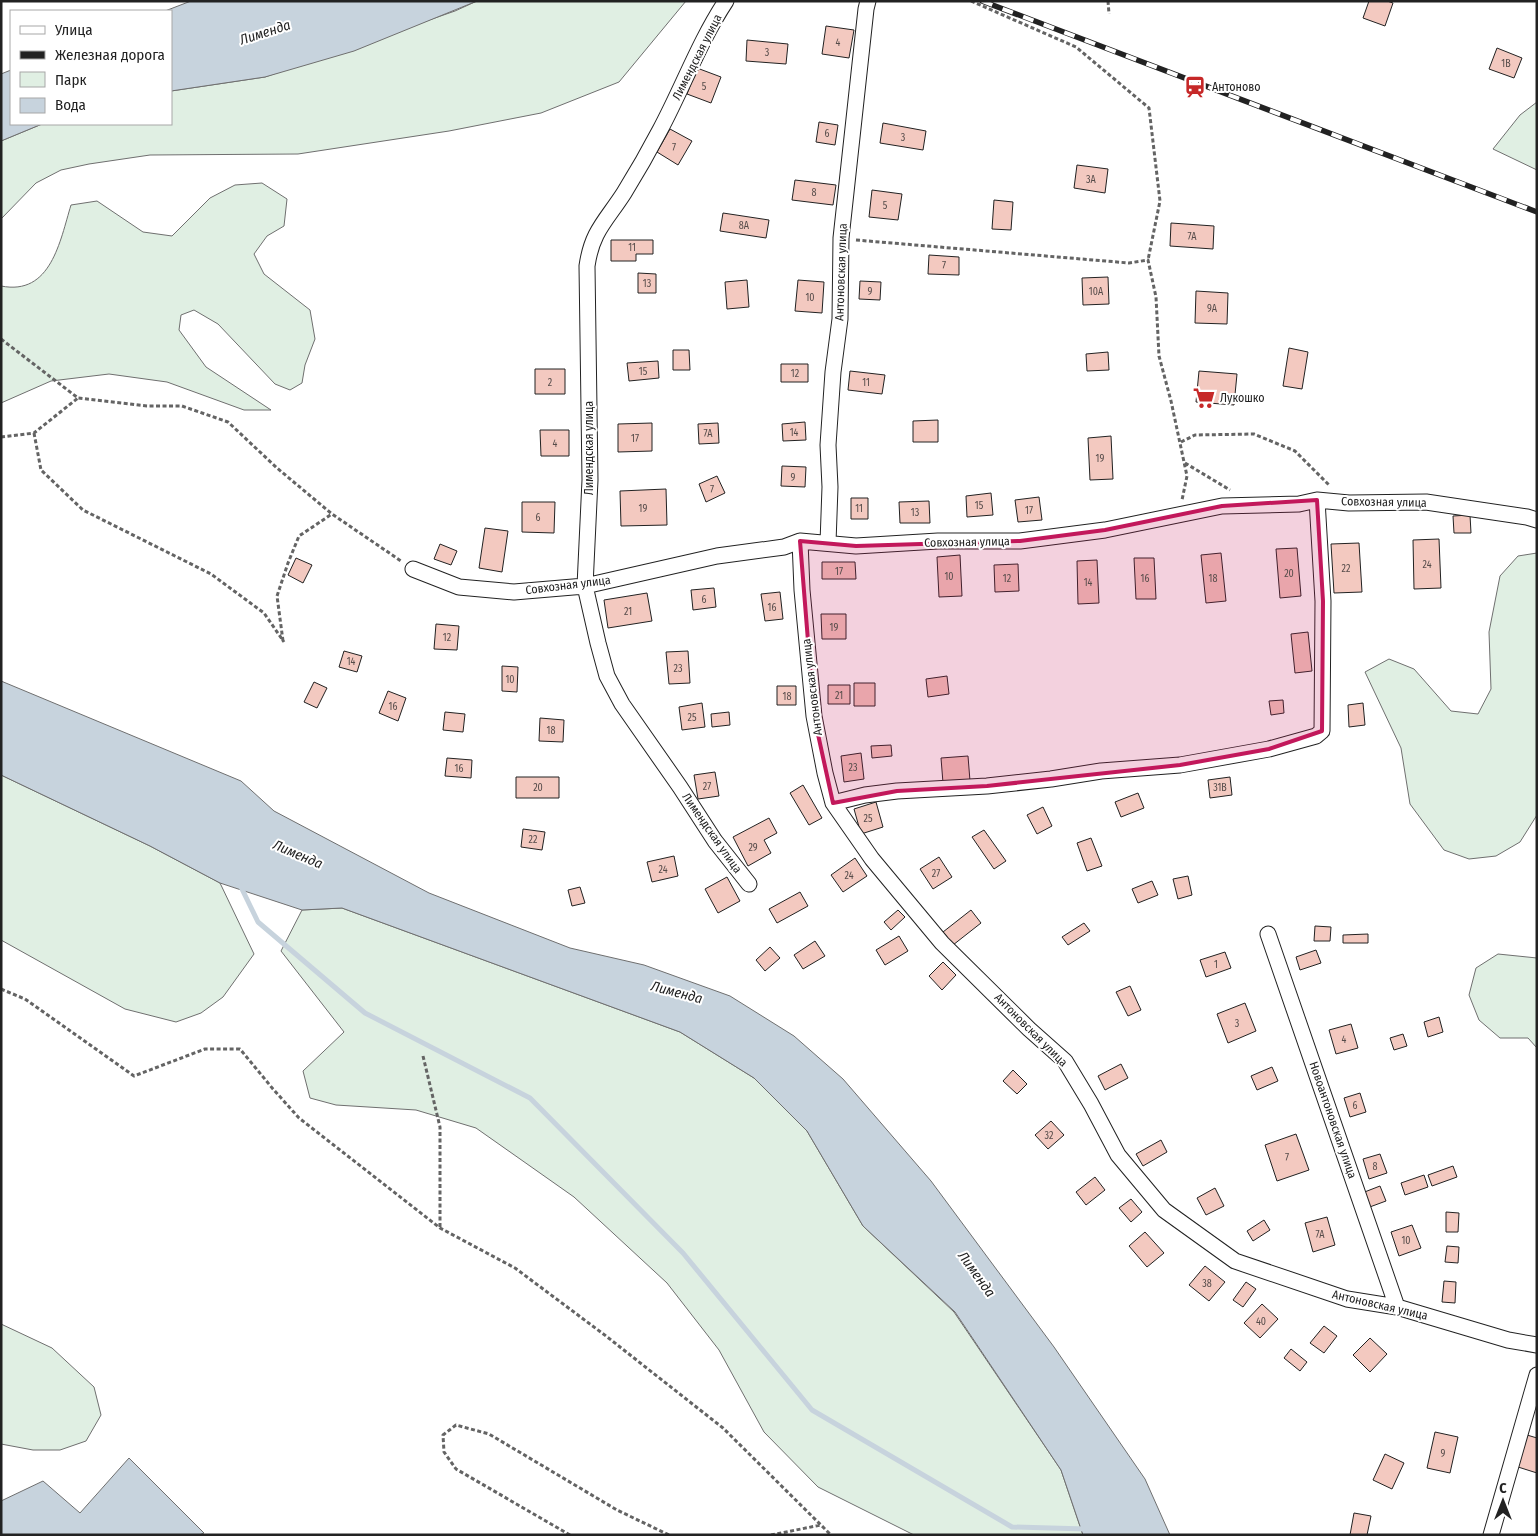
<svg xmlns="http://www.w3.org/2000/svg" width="1538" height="1536" viewBox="0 0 1538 1536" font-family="'Fira Sans Condensed',sans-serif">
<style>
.green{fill:#e0efe3;stroke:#6f6f6f}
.water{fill:#c7d3dd;stroke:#6f6f6f}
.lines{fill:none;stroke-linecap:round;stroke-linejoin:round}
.stream{stroke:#c7d3dd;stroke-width:5}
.building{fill:#f3c9c0;stroke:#222}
.minor-casing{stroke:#222;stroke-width:17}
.path{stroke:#646464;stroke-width:3;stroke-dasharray:4 2.5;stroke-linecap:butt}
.minor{stroke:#fff;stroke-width:15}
.rail-casing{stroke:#222;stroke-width:5.5}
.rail{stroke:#fff;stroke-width:4;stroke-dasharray:11;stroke-linecap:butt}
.marked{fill:#c2185b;fill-opacity:0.2;stroke:#c2185b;stroke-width:4;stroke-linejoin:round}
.labels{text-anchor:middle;stroke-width:4;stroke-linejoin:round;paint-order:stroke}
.number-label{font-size:10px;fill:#564c4a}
.street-label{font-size:12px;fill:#222;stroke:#fff}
.poi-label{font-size:12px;fill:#222;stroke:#fff;text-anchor:start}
.water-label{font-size:14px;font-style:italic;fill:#222;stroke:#fff}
</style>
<rect width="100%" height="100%" fill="#fff"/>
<!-- green -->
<path class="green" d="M 477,1 L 686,1 L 619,82 L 541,113 L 449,131 L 298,154 L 150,155 L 89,164 L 61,170 L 36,183 L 1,219 L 1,141 L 42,124 L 171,124 L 171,91 L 265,77 L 455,11 Z
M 1537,102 L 1537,170 L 1493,149 L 1520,115 Z
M 262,183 L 287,199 L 284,226 L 267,236 L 254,254 L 264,274 L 310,310 L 315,339 L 305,365 L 302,383 L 290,390 L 275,384 L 218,324 L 194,310 L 181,315 L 179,330 L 206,367 L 271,410 L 244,410 L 167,382 L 109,374 L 51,381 L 1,403 L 1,286 C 51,296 60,241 71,205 L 97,201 L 143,232 L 172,236 L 210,198 L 235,185 Z
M 1537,553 L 1537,815 L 1520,842 L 1496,856 L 1469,859 L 1444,850 L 1410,804 L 1401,748 L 1365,672 L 1389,659 L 1414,669 L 1451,711 L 1478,714 L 1491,689 L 1489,632 L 1500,576 L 1518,556 Z
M 1,775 L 150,846 L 220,883 L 254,954 L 223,997 L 201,1013 L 176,1022 L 125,1009 L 1,940 Z
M 342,908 L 680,1032 L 754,1078 L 807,1131 L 863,1226 L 954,1312 L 1061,1470 L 1083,1535 L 914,1535 L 818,1487 L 764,1432 L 719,1350 L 667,1283 L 574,1197 L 476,1128 L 416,1110 L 336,1105 L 310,1098 L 303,1071 L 344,1032 L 281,951 L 302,910 Z
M 1498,954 L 1537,958 L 1537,1048 L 1528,1038 L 1500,1038 L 1479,1020 L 1469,995 L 1476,968 Z
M 1,1324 L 52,1348 L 94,1387 L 101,1415 L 86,1441 L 60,1450 L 33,1450 L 1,1444 Z"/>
<!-- water -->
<path class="water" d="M 191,1 L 477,1 L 354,51 L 265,77 L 171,91 L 171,11 L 165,11 Z
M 11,70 L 11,124 L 42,124 L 1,141 L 1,74 Z
M 1,681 L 241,781 L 274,811 L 429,893 L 570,948 L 644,965 L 730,996 L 794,1036 L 843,1079 L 931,1181 L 1054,1347 L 1145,1479 L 1170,1535 L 1083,1535 L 1061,1470 L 955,1312 L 863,1226 L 807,1131 L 754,1078 L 680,1032 L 342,908 L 302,910 L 220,883 L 150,846 L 1,775 Z
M 129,1458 L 204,1533 L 199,1535 L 1,1535 L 1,1501 L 43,1481 L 80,1513 Z"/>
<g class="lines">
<!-- stream -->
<path class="stream" d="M 240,885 L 258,922 L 365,1013 L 530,1098 L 683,1253 L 812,1410 L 1012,1527 L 1086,1529"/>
</g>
<!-- building -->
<path class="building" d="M 1369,1 L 1387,1 L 1393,3 L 1385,26 L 1363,18 Z
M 826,26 L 854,30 L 849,58 L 822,54 Z
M 747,40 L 788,44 L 786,64 L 746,61 Z
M 1497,48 L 1522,58 L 1514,78 L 1489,69 Z
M 697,68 L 721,77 L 711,103 L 687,94 Z
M 819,122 L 838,125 L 835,145 L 816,142 Z
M 883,123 L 926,131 L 923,150 L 880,143 Z
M 670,129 L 692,141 L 678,165 L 657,152 Z
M 1077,165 L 1108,169 L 1105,193 L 1074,188 Z
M 795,180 L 836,185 L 833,205 L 792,200 Z
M 872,190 L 902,194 L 898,220 L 869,217 Z
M 994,200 L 1013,202 L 1011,230 L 992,229 Z
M 723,213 L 769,220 L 766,238 L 720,231 Z
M 1171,223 L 1214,226 L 1213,249 L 1170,246 Z
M 611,240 L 653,240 L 653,254 L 636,254 L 636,261 L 611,261 Z
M 929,255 L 959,257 L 959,275 L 928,274 Z
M 638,273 L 656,274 L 656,293 L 638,293 Z
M 1108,277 L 1109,304 L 1083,305 L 1082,278 Z
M 747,280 L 749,307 L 727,309 L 725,282 Z
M 798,280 L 824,282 L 822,313 L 795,311 Z
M 860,281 L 881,282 L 880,300 L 859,299 Z
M 1196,291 L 1228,293 L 1227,324 L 1195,323 Z
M 1289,348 L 1308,352 L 1302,389 L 1283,386 Z
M 673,350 L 689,350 L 690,370 L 673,370 Z
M 1108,352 L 1109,370 L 1087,371 L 1086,354 Z
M 658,361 L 659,378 L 629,381 L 627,363 Z
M 781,364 L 808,364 L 808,382 L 781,382 Z
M 535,369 L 565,369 L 565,394 L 535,394 Z
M 850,371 L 885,375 L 882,394 L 848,390 Z
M 1199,371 L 1237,374 L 1234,405 L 1196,402 Z
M 938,420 L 938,442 L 913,442 L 913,421 Z
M 805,422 L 806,440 L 783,441 L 782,424 Z
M 652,423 L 652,451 L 618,452 L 618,424 Z
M 718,423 L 719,443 L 699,444 L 698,424 Z
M 540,430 L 569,430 L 569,456 L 541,456 Z
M 1111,436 L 1113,479 L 1090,480 L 1088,438 Z
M 782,466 L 806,467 L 805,487 L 781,486 Z
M 717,476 L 725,493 L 706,502 L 699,484 Z
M 666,489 L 667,525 L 621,526 L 620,491 Z
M 991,493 L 993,515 L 967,517 L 966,496 Z
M 1039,497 L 1042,520 L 1018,522 L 1015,500 Z
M 851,498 L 868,498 L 868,519 L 851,519 Z
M 929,501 L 930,523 L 900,523 L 899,502 Z
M 522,502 L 555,502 L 554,533 L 522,532 Z
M 1470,515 L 1471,533 L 1454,533 L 1453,516 Z
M 485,528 L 508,531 L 502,572 L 479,568 Z
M 1439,539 L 1441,588 L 1414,589 L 1413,540 Z
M 1359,543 L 1362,592 L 1334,593 L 1331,544 Z
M 440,544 L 457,551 L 451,565 L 434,559 Z
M 1297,548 L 1301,596 L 1280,598 L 1276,549 Z
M 1221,553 L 1226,601 L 1206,603 L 1201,555 Z
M 960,555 L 962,596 L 939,597 L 937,557 Z
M 296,558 L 312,565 L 303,583 L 288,575 Z
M 1134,558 L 1154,558 L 1156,599 L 1136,599 Z
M 1097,560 L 1099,603 L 1078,604 L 1077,561 Z
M 822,562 L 855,562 L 856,579 L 822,579 Z
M 1018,564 L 1019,591 L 995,592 L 994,565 Z
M 714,588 L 716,607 L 693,610 L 691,590 Z
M 780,592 L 783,619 L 765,621 L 761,594 Z
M 647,593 L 652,621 L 608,628 L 604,600 Z
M 821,614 L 846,614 L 846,639 L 822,639 Z
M 436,624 L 459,626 L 457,650 L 434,649 Z
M 1308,632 L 1312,671 L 1295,673 L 1291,634 Z
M 344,651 L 362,656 L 357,672 L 339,667 Z
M 688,651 L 690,683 L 669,684 L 666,652 Z
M 502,666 L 518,667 L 517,692 L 502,691 Z
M 947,676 L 949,694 L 928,697 L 926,679 Z
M 314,682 L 327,688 L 317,708 L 304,702 Z
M 854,683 L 875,683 L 875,706 L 854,706 Z
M 828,685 L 850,685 L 850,704 L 828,704 Z
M 777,686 L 796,686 L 796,705 L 777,705 Z
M 388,691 L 406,698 L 398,721 L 379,713 Z
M 1283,700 L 1284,713 L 1271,715 L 1269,701 Z
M 702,703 L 705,727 L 682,730 L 679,707 Z
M 1363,703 L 1365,725 L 1349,727 L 1348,705 Z
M 445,712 L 465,714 L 463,732 L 443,730 Z
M 729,712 L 730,725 L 712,727 L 711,714 Z
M 540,718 L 564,720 L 563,742 L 539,741 Z
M 891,745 L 892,756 L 872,758 L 871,746 Z
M 861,753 L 864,779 L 844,782 L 841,756 Z
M 968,756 L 970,781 L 943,783 L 941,758 Z
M 447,758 L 472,760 L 471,778 L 445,776 Z
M 715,772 L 719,796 L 698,799 L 694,775 Z
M 516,777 L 559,777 L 559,798 L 516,798 Z
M 1230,777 L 1232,795 L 1210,798 L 1208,780 Z
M 803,785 L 822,818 L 809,825 L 790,793 Z
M 1138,793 L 1144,808 L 1121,817 L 1115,802 Z
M 876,802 L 883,827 L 861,834 L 854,809 Z
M 1043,807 L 1052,826 L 1037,834 L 1027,815 Z
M 769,818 L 777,833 L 764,840 L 771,853 L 748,866 L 733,837 Z
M 523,829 L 545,832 L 542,850 L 521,847 Z
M 984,830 L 1006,861 L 994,869 L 972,837 Z
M 1091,838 L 1102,866 L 1087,871 L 1077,843 Z
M 674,856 L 678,876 L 652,882 L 647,862 Z
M 939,857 L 952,877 L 933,889 L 920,869 Z
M 855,858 L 867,876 L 843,892 L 831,875 Z
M 1188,876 L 1192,895 L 1178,899 L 1173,879 Z
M 727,877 L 740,901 L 718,913 L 705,889 Z
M 1152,881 L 1158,895 L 1138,903 L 1132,889 Z
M 580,887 L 585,903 L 572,906 L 568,890 Z
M 800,892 L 808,906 L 777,923 L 769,909 Z
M 898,910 L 905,917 L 891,930 L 884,922 Z
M 971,910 L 981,923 L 953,945 L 943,932 Z
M 1084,923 L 1090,931 L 1068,945 L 1062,937 Z
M 1315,926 L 1331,927 L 1330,941 L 1314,941 Z
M 1368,934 L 1368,943 L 1343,943 L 1343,935 Z
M 899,936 L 908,951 L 885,965 L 876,950 Z
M 815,941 L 825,956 L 803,969 L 794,955 Z
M 770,947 L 780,958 L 765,971 L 756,960 Z
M 1316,950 L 1321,963 L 1300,970 L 1296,957 Z
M 1225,952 L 1231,968 L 1206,977 L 1200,960 Z
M 943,962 L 956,975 L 942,990 L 929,976 Z
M 1130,986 L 1141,1010 L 1128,1016 L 1116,992 Z
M 1245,1003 L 1256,1031 L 1228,1043 L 1217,1014 Z
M 1439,1017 L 1443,1032 L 1428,1037 L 1424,1022 Z
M 1351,1024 L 1358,1048 L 1336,1054 L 1329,1030 Z
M 1403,1034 L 1407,1046 L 1394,1050 L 1390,1038 Z
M 1121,1064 L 1128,1078 L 1105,1090 L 1098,1076 Z
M 1272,1067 L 1278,1081 L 1257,1090 L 1251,1076 Z
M 1013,1070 L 1027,1084 L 1017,1094 L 1003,1081 Z
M 1360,1093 L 1366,1112 L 1350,1117 L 1344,1098 Z
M 1051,1121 L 1064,1135 L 1048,1149 L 1035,1135 Z
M 1296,1134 L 1309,1170 L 1277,1181 L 1265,1145 Z
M 1161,1140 L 1167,1152 L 1143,1166 L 1136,1154 Z
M 1380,1154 L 1387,1173 L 1369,1179 L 1363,1159 Z
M 1453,1166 L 1457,1177 L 1432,1186 L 1428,1175 Z
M 1424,1175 L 1428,1187 L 1405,1195 L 1401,1183 Z
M 1095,1177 L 1105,1190 L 1086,1205 L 1076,1192 Z
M 1380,1186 L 1386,1201 L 1367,1208 L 1362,1193 Z
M 1215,1188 L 1224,1206 L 1206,1215 L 1197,1198 Z
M 1131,1199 L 1142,1212 L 1131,1222 L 1119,1208 Z
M 1446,1212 L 1459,1213 L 1458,1232 L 1446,1232 Z
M 1327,1217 L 1335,1245 L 1313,1252 L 1305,1223 Z
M 1264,1220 L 1270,1230 L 1253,1241 L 1247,1231 Z
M 1412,1225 L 1421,1248 L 1399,1256 L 1391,1232 Z
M 1145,1232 L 1164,1253 L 1147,1267 L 1129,1246 Z
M 1447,1246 L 1459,1247 L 1458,1263 L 1445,1262 Z
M 1205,1266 L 1225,1282 L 1209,1301 L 1189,1285 Z
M 1444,1281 L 1456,1282 L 1455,1303 L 1442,1302 Z
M 1246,1282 L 1256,1289 L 1243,1307 L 1233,1300 Z
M 1262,1304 L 1278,1319 L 1260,1338 L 1244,1323 Z
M 1324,1326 L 1337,1336 L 1324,1353 L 1310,1343 Z
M 1370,1338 L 1387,1354 L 1370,1372 L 1353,1355 Z
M 1291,1349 L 1307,1362 L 1300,1371 L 1284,1358 Z
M 1435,1432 L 1458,1437 L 1450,1473 L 1427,1468 Z
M 1527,1435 L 1537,1438 L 1537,1473 L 1518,1467 Z
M 1385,1454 L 1404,1463 L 1392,1489 L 1373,1480 Z
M 1354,1513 L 1371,1516 L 1367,1535 L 1350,1535 Z"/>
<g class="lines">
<!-- minor casing -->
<g class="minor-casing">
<path id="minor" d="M 726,1 C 699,42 683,87 660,130 C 649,151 637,172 624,193 C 606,221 592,231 587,266 L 590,480 L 585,586 L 598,643 L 607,676 L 622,704 L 680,787 L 715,841 L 749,884
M 800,541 L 802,590 L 814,716 L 825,773 L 833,803 L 872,859 L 942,943 L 1029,1029 L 1065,1061 L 1091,1104 L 1118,1155 L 1164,1210 L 1235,1261 L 1347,1299 L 1397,1307 L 1508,1340 L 1537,1345
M 828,543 L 830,487 L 828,445 L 833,372 L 840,319 L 841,238 L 866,9 L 868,1
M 413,569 L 459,587 L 514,592 L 585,586 L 717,556 L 784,547 L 800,541 L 856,546 L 938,541 L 1020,541 L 1105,530 L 1222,506 L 1299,504 L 1317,500 L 1349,503 L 1426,502 L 1527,517 L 1537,520
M 833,803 L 865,795 L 897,791 L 987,786 L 1051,779 L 1101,771 L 1180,765 L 1269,749 L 1316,736 L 1322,731 L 1323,601 L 1317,500
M 1268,934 L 1397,1307
M 1491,1535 L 1537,1375"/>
</g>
<!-- path -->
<path class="path" d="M 971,1 L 1076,47 L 1149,108 L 1160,201 L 1148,260
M 1108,1 L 1109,14
M 856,240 L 1129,263 L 1148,260 L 1156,297 L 1159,356 L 1171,401 L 1187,476 L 1182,500
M 1,339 L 78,398 L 147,406 L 182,406 L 228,422 L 277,468 L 332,514 L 401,561
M 34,433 L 41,470 L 83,510 L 211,574 L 264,613 L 284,642
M 1,437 L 34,433 L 78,398
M 1181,442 L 1195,435 L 1254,434 L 1295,451 L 1329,485
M 1185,463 L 1230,490
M 283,641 L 277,596 L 288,563 L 299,536 L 332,514
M 1,989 L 25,999 L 134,1076 L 205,1049 L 240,1049 L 273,1089 L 299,1118 L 440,1228 L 515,1268 L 606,1336 L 723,1428 L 831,1535
M 423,1056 L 440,1127 L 440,1228
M 570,1535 L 456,1469 L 444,1452 L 443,1435 L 456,1425 L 489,1434 L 617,1510 L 669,1535
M 771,1535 L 821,1525"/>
<!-- minor -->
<use href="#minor" class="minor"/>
<!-- rail casing -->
<g class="rail-casing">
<path id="rail" d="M 982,1 L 1537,212"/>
</g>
<!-- rail -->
<use href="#rail" class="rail"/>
</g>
<!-- marked area -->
<path class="marked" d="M 1317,500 L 1323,601 L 1322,731 L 1269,749 L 1180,765 L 987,786 L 897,791 L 833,803 L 814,716 L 800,541 L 856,546 L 1020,541 L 1105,530 L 1222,506 Z"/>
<!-- icons -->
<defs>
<g id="station-bare" transform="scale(1.725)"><path d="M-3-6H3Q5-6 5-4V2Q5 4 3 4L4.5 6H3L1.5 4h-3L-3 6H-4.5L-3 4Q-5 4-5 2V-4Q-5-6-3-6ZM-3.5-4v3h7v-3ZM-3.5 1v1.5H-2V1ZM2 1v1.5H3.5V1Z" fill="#c62828" stroke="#fff" stroke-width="2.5" paint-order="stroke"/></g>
<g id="supermarket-bare" transform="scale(1.725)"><path d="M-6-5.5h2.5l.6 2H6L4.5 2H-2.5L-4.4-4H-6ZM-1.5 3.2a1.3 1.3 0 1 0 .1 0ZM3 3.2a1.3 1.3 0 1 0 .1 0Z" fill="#c62828" stroke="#fff" stroke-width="2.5" paint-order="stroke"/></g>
</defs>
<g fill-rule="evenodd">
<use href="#station-bare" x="1195" y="87"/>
<use href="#supermarket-bare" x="1204" y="398"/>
</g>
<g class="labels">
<!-- number labels -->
<g class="number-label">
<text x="838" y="46">4</text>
<text x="767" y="56">3</text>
<text x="1506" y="67">1В</text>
<text x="704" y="90">5</text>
<text x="827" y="137">6</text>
<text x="903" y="141">3</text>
<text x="674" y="151">7</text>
<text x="1091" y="183">3А</text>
<text x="814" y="196">8</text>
<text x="885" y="209">5</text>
<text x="744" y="229">8А</text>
<text x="1192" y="240">7А</text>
<text x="632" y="251">11</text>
<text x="944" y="269">7</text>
<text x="647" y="287">13</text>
<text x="870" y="295">9</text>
<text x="1096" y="295">10А</text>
<text x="810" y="301">10</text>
<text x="1212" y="312">9А</text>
<text x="643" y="375">15</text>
<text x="795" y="377">12</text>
<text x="550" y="386">2</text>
<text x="866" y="386">11</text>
<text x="794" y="436">14</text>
<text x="708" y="437">7А</text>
<text x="635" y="442">17</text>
<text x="555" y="447">4</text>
<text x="1100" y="462">19</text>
<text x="793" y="481">9</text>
<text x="712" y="493">7</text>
<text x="979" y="509">15</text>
<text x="643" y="512">19</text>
<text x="859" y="512">11</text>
<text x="1029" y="514">17</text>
<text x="915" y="516">13</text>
<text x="538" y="521">6</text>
<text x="1427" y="568">24</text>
<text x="1346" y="572">22</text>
<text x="839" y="575">17</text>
<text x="1289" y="577">20</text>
<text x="949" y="580">10</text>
<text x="1007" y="582">12</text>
<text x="1145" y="582">16</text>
<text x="1213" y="582">18</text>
<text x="1088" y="586">14</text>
<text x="704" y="603">6</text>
<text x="772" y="611">16</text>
<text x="628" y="615">21</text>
<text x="834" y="631">19</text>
<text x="447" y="641">12</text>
<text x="351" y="665">14</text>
<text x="678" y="672">23</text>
<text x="510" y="683">10</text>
<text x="839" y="699">21</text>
<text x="787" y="700">18</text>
<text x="393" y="710">16</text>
<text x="692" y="721">25</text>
<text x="551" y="734">18</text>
<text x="853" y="771">23</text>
<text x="459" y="772">16</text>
<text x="707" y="790">27</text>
<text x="538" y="791">20</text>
<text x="1220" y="791">31В</text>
<text x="868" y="822">25</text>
<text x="533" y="843">22</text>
<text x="753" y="851">29</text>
<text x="663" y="873">24</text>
<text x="936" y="877">27</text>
<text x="849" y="879">24</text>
<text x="1216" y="968">1</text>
<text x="1237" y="1027">3</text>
<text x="1344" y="1043">4</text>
<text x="1355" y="1109">6</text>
<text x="1049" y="1139">32</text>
<text x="1287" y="1161">7</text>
<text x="1375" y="1170">8</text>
<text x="1320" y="1238">7А</text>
<text x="1406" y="1244">10</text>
<text x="1207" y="1287">38</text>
<text x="1261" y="1325">40</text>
<text x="1443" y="1457">9</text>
</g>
<!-- street labels -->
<g class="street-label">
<text transform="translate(697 57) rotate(-63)" y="4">Лимендская улица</text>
<text transform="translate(841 272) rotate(-88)" y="4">Антоновская улица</text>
<text transform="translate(589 448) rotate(-90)" y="4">Лимендская улица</text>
<text transform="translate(1384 502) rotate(1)" y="4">Совхозная улица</text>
<text transform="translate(967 542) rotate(-1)" y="4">Совхозная улица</text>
<text transform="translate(568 585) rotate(-7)" y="4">Совхозная улица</text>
<text transform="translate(812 687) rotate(-97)" y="4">Антоновская улица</text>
<text transform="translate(712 833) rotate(55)" y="4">Лимендская улица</text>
<text transform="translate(1031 1030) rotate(45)" y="4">Антоновская улица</text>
<text transform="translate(1333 1120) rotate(71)" y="4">Новоантоновская улица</text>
<text transform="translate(1380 1305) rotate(13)" y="4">Антоновская улица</text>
</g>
<!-- poi labels -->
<g class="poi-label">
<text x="1212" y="91">Антоново</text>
<text x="1220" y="402">Лукошко</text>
</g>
<!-- water labels -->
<g class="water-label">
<text transform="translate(265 32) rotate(-18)" y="5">Лименда</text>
<text transform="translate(298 854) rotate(23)" y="5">Лименда</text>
<text transform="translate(677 992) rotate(15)" y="5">Лименда</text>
<text transform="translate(977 1274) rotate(54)" y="5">Лименда</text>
</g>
</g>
<!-- border -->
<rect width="1538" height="1536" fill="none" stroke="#222222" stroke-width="5"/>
<!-- legend -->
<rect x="10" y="10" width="162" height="115" fill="#ffffff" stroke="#a7a7a7"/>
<rect x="20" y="26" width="25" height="8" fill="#ffffff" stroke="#a7a7a7"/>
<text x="55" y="35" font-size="15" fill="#222222">Улица</text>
<rect x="20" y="51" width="25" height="8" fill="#222222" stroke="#a7a7a7"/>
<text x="55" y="60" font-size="15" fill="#222222">Железная дорога</text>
<rect x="20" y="72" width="25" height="15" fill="#e0efe3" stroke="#a7a7a7"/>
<text x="55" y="85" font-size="15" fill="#222222">Парк</text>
<rect x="20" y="98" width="25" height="15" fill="#c7d3dd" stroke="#a7a7a7"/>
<text x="55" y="110" font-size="15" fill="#222222">Вода</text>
<!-- north arrow -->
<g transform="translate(1503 1501)" stroke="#ffffff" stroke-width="4" paint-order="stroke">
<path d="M0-4L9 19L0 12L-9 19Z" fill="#222222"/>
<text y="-8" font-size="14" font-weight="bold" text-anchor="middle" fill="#222222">С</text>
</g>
</svg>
